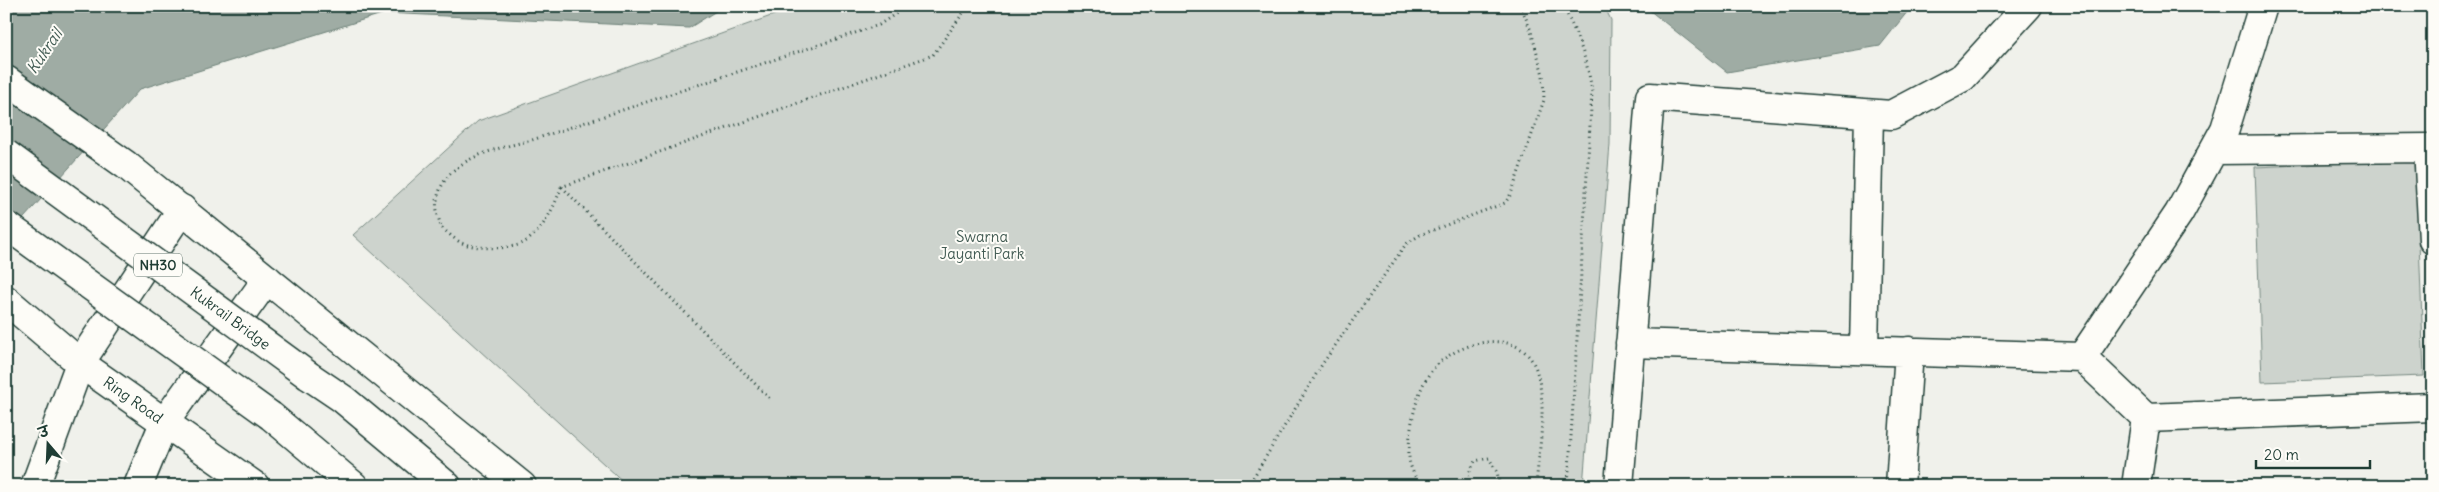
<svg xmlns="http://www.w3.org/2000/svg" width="2439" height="492" viewBox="0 0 2439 492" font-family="Delius,'Playpen Sans Deva',sans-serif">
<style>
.green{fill:#cdd3cd;stroke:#768880}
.water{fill:#9faca4;stroke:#6c8077}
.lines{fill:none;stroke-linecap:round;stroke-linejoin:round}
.minor-casing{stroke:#1f3d34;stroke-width:31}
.tertiary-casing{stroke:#1f3d34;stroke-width:31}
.trunk-casing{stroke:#1f3d34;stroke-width:31}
.path{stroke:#1f3d34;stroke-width:3;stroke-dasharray:1 4;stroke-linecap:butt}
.minor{stroke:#fdfcf7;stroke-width:28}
.tertiary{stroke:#fdfcf7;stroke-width:28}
.trunk{stroke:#fdfcf7;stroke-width:28}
.trunk-bridge-casing{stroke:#1f3d34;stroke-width:31;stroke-linecap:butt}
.trunk-bridge{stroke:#fdfcf7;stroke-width:28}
.labels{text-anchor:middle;stroke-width:4;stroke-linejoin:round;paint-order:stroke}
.shield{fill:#fdfcf7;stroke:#62766e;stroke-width:1}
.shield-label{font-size:14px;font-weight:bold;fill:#1f3d34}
.park-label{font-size:15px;fill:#425b53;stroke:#fdfcf7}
.street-label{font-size:15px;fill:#1f3d34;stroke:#fdfcf7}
.water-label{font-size:16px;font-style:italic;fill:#455e56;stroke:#fdfcf7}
</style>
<rect width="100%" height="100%" fill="#f0f1eb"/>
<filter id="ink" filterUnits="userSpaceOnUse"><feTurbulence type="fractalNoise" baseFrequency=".02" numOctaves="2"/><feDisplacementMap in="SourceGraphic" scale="10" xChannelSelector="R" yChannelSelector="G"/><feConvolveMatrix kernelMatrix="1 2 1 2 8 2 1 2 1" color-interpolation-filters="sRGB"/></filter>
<g filter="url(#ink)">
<!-- green -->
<path class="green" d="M 799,6 L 1604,6 L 1611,20 L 1610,144 L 1583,486 L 628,486 L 353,235 L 478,121 Z
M 2416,160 L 2424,376 L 2262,382 L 2255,167 Z"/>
<!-- water -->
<path class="water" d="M 6,6 L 724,6 L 689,28 L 385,13 L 140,89 L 6,238 Z
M 1644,6 L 1912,6 L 1880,46 L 1727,72 Z"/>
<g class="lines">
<!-- minor casing -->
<g class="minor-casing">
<path id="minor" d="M 2214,150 L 2428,148 L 2433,240
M 1630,343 L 2082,357 L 2146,418 L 2433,407
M 1864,350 L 1869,114
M 2082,357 L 2179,213 L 2225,129 L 2263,6
M 1619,486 L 1650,97 L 1891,115 L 1963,77 L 2028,6
M 1900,486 L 1909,351
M 2136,486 L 2146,418"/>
</g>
<!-- tertiary casing -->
<g class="tertiary-casing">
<g id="tertiary">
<path d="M 6,80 L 126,165 L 522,486"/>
<path id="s1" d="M 6,300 L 80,363 L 255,486"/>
<path d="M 35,486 L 80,363 L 182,209"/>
<path d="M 138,486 L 164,423 L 267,279"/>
</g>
</g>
<!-- trunk casing -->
<g class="trunk-casing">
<path id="trunk" d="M 309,376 L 343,399 L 447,486
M 271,416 L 354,486"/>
</g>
<!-- path -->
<path class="path" d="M 1563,6 C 1577,34 1588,61 1592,92 L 1568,486
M 561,187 C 556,205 541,234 523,243 C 510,250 476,249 462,243 C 455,240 447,232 441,227 C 439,219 435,208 437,200 C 445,157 497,149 532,140 L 879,25 L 907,6
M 561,187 L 933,55 L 968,6
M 562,187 L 770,399
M 1248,486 L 1323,363 L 1406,244 L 1420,235 L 1505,203 L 1511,194 L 1544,100 L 1543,75 L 1531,31 L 1521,6
M 1419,486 C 1416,477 1409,466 1409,457 C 1408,432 1416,387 1434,368 C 1458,341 1520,325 1536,369 C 1548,406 1539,448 1536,486
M 1467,486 L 1468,475 L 1475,461 L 1489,458 L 1497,472 L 1500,486"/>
<!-- minor -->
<use href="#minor" class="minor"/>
<!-- tertiary -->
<use href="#tertiary" class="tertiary"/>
<!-- trunk -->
<use href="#trunk" class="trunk"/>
<!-- trunk-bridge casing -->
<g class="trunk-bridge-casing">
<g id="trunk-bridge">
<path id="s2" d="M 6,154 L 309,376"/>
<path d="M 6,225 L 271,416"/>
</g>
</g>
<!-- trunk-bridge -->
<use href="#trunk-bridge" class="trunk-bridge"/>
</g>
</g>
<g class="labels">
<!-- shield labels -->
<rect class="shield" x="134" y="253.5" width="48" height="23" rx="4"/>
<g class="shield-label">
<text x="158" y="270">NH30</text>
</g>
<!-- park labels -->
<g class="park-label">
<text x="982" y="242">Swarna<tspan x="982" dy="17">Jayanti Park</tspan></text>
</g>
<!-- street labels -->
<g class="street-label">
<text dy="5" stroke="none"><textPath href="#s2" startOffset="278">Kukrail Bridge</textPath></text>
<text dy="5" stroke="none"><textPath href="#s1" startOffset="162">Ring Road</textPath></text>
</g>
<!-- water labels -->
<g class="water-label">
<text transform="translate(44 51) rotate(-56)" y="6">Kukrail</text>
</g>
</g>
<!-- margin -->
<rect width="2439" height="492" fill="none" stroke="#fdfcf7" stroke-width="25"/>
<rect x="12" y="12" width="2414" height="467" fill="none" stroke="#1f3d34" stroke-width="2" filter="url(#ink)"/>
<!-- north arrow -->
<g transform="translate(48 444) rotate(341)" stroke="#fdfcf7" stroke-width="4" paint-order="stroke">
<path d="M0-4L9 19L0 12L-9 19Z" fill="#1f3d34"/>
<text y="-8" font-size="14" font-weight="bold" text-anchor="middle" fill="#1f3d34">उ</text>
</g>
<!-- scale -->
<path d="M2256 460v8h114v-8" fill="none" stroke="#1f3d34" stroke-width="2.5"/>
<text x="2264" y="460" font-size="15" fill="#1f3d34" stroke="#fdfcf7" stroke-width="4" paint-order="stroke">20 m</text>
</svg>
